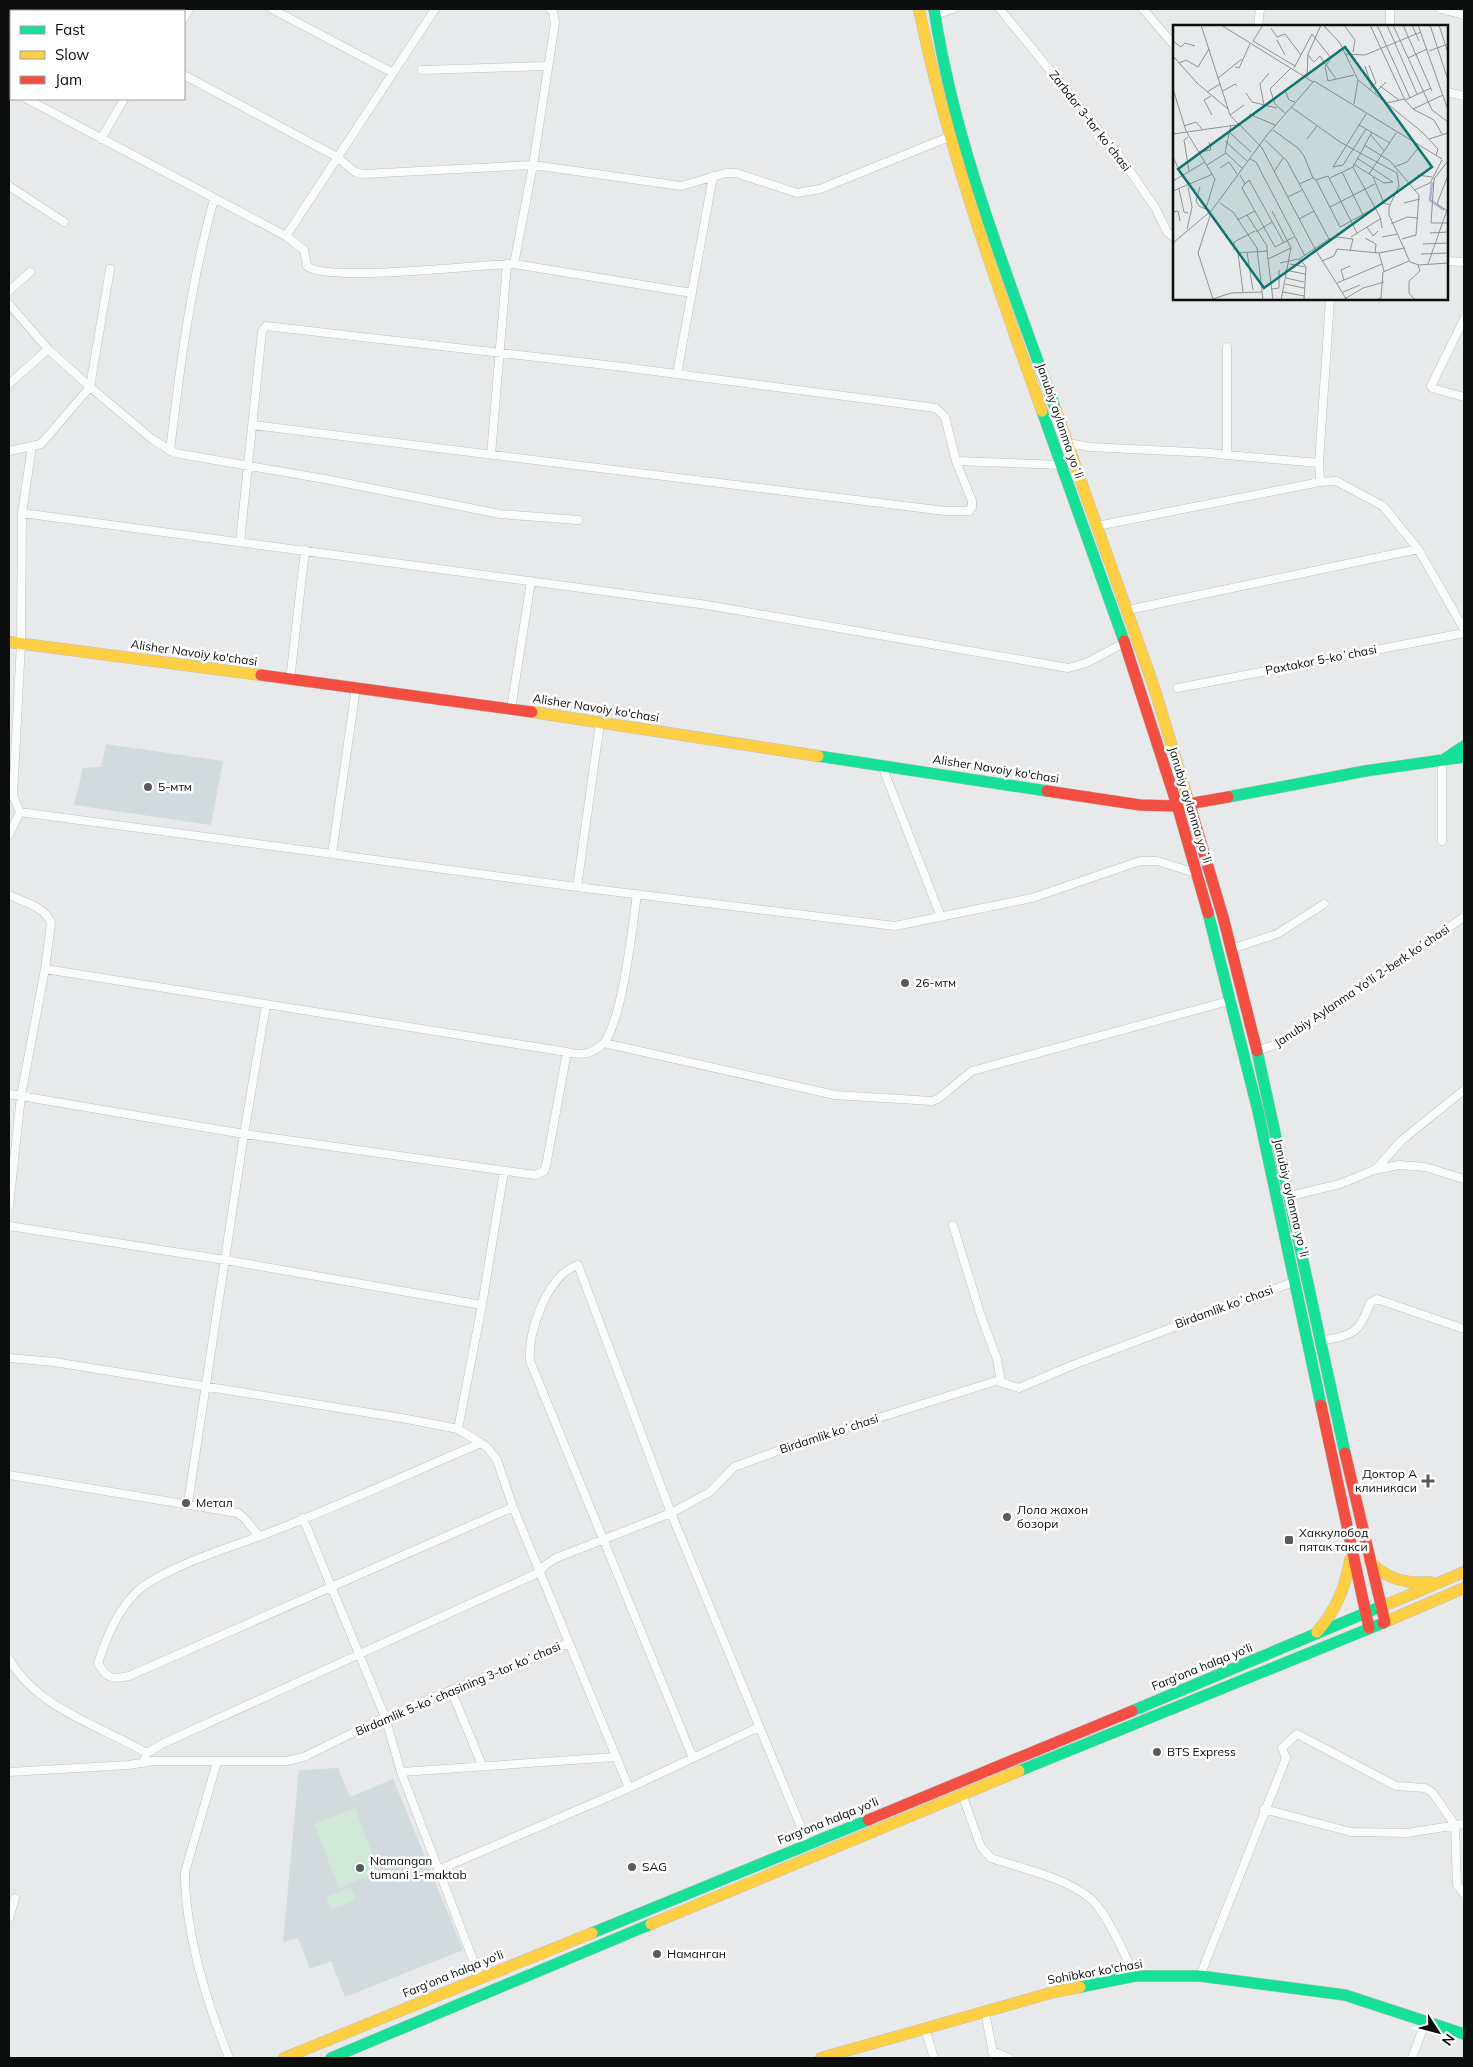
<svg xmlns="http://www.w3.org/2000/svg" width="1473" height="2067" viewBox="0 0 1473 2067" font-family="Mulish,sans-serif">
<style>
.built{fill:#d2dadd}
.green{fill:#cfe8d8}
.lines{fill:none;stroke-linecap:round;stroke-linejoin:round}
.street-casing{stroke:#bec0c1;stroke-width:9}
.fast-casing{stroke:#bec0c1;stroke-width:12}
.slow-casing{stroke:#bec0c1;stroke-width:12}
.jam-casing{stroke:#bec0c1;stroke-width:12}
.street{stroke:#fbfcfc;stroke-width:8}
.fast{stroke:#16e098;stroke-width:11}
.slow{stroke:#ffcf43;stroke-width:11}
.jam{stroke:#f24e42;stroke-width:11}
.poi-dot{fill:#595b5b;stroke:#fff;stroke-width:2}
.labels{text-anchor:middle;stroke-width:5;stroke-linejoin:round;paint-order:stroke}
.street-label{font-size:12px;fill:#0c0e0e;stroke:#fff}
.poi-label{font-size:12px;fill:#0c0e0e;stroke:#fff;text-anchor:start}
.inset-river{fill:none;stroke:#aeb4d4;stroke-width:2.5}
.inset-road{fill:none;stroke:#8f9193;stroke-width:1}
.view{fill:#0f766e;fill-opacity:0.15;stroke:#0f766e;stroke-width:2.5}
.inset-edge{fill:none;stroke:#0c0e0e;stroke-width:2.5}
</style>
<rect width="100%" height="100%" fill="#e7e9eb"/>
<!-- built -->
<path class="built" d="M 106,744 L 223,761 L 211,825 L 74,805 L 83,768 L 101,767 Z
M 338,1768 L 350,1797 L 393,1779 L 463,1950 L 345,1997 L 331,1961 L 310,1969 L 298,1938 L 283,1942 L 299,1770 Z"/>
<!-- green -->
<path class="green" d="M 355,1808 L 379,1872 L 339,1888 L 314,1824 Z
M 351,1887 L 356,1900 L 331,1910 L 326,1897 Z"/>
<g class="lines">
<!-- street casing -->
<g class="street-casing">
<path id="street" d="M 64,9 L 69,11
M 272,9 L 393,73
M 1000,9 L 1119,155 L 1156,209 L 1167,232 L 1174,237
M 1143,9 L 1174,45
M 1390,9 L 1390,26
M 1441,9 L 1464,15
M 935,15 L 953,9
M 184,18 L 189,9
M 1258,26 L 1260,9
M 422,70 L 547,66
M 184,75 L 337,157 L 355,172 L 363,174 L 533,165 L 681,186 L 726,173 L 736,173 L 797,193 L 820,189 L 949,137
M 9,89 L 11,90
M 1447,92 L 1464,96
M 27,99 L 286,236 L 435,9
M 101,139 L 124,99
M 9,186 L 64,222
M 286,236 L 304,250 L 307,266 C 327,283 480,264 514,264 L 692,293
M 1447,261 L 1464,262
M 514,264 L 533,165 L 555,23 L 553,12 L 550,9
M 9,291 L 30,272
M 9,304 L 48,349 L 90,387 L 152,439 L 175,453 L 330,480 L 500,514 L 578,520
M 1464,319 L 1431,386 L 1432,388 L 1464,397
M 677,374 L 713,176
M 9,384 L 48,349
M 253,425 L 945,511 L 969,511 L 972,507 L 972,501 L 956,461
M 1068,443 L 1090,447 L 1211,453 L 1227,455 L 1227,347
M 9,451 L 41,444 L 90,387 L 110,269
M 170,451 C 180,365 191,282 214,199
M 491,455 L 507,264
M 1227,455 L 1319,463
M 1320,482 L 1319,463 L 1330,299
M 22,513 L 707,605 L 1068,668 L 1086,663 L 1124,643
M 1097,526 L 1320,482 L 1336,481 L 1383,506 L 1418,549 L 1464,629
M 240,542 L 262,331 L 266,326 L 623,367 L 936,408 L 945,417 L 956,461 L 1061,465
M 1128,610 L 1418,549
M 290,680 L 305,550
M 1178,688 L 1464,633
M 511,709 L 531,581
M 882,766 L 941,917
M 20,812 L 577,887 L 895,926 L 1032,898 L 1140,861 L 1157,861 L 1196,873
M 9,835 L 20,812 L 13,796 L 21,643 L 22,513 L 32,446
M 1442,841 L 1442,760
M 332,854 L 356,688
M 577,887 L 600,723
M 637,894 C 632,929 623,1017 604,1043 L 835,1095 L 932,1101 L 938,1099 L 972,1071 L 1232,1000
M 9,895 C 24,902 45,907 51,923 L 45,969
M 1231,949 L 1277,934 L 1324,904
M 1257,1051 L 1280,1043 L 1464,917
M 9,1094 L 244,1134 L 535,1175 L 544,1171 L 546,1166 L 567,1052 C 582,1056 592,1054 604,1043
M 1375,1170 L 1402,1140 L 1464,1090
M 1290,1196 L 1340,1184 L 1374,1170 L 1399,1165 L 1425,1167 L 1464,1179
M 9,1206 L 21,1096 L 45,969 L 567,1052
M 953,1225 L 981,1316 L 997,1359 L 1001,1382
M 9,1226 L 225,1260 L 482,1305
M 1320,1341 C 1352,1335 1359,1335 1370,1303 L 1377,1299 L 1464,1329
M 9,1358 L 54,1362 L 407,1419 L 458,1429 L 487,1447 L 497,1460 L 513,1507 L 629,1788
M 458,1429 L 482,1305 L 504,1171
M 481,1443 C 408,1474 337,1507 263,1535 C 228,1548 170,1566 141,1588 C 119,1606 107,1636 98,1663 C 106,1678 112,1680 129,1676 L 513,1507
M 9,1475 L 238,1513 L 245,1519 L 259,1536
M 188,1503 L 244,1134 L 266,1005
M 303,1518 L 385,1717 L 401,1772 L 480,1978
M 9,1659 C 38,1709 99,1725 147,1753
M 451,1690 L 482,1765
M 693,1758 L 530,1361 C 527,1332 548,1274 578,1265 L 671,1513 L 808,1844
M 217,1762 L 185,1872 L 185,1883 C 188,1943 207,2003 229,2058
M 143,1763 L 147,1753 L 162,1744 L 540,1572 L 544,1566 L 556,1558 L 671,1513 L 710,1492 L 734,1467 L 805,1441 L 996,1381 L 1019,1388 L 1073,1365 L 1296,1281
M 9,1772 L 129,1765 L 153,1761 L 287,1761 L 304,1757 L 385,1717 L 569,1643
M 401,1772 L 616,1757
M 962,1794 L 981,1847 L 991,1858 C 1023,1869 1079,1880 1099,1908 C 1114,1928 1124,1954 1135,1976
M 1264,1809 L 1351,1832 L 1407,1833 L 1464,1824
M 438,1870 L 629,1788 L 759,1727
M 9,1918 L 15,1898
M 1200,1976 L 1286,1758 L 1282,1748 L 1297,1734 L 1396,1786 L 1425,1788 L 1432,1792 L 1455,1825 L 1457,1885 L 1464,1894
M 985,2012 L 994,2058
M 925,2029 L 934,2058
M 992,2051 L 1009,2058
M 1412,2058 L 1425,2023"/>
</g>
<!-- fast casing -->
<g class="fast-casing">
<path id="fast" d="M 934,9 C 955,147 1009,280 1056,411
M 1042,411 L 1124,641
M 818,756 L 1047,791
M 1446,758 L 1464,746
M 1228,797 L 1365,771 L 1464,757
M 1208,913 L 1258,1111 L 1321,1405
M 1257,1051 L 1345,1453
M 1132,1711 L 1375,1609
M 1019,1771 L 1383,1623
M 592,1933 L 868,1820
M 1080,1987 L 1135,1976 L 1200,1976 L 1345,1995 L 1464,2034
M 331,2058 L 651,1924"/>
</g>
<!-- slow casing -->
<g class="slow-casing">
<path id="slow" d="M 919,9 C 947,147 995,279 1042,411
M 1056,411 L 1154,687 L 1190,806
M 9,642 L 261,675
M 532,712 L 818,756
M 1370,1562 C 1387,1579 1406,1584 1430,1582
M 1381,1607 L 1464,1572
M 1385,1622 L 1464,1588
M 1317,1632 C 1336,1610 1345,1588 1350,1560
M 651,1924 L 1019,1771
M 284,2058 L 592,1933
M 821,2058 L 1054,1992 L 1080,1987"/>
</g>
<!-- jam casing -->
<g class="jam-casing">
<path id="jam" d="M 1124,641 L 1177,805 L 1208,913
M 261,675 L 532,712
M 1047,791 L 1140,805 L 1177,806 L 1228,797
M 1190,806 L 1223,917 L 1257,1051
M 1321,1405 L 1369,1628
M 1345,1453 L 1385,1622 L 1383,1623
M 868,1820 L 1132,1711"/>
</g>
<!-- street -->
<use href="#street" class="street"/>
<!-- fast -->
<use href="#fast" class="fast"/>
<!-- slow -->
<use href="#slow" class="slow"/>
<!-- jam -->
<use href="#jam" class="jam"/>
</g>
<!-- markers -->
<g class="poi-dot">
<circle cx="148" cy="787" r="5"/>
<circle cx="905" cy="983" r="5"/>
<path d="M1425.5 1473.5h5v5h5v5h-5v5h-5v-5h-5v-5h5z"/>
<circle cx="186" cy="1503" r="5"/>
<circle cx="1007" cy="1517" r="5"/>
<rect x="1284" y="1535" width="10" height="10" rx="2.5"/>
<circle cx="1157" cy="1752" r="5"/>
<circle cx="632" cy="1867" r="5"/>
<circle cx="360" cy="1868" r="5"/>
<circle cx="657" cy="1954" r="5"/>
</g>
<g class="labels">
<!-- street labels -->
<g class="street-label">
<text transform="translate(1090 121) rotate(52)" y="4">Zarbdor 3-tor koʼchasi</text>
<text transform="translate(1060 421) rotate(71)" y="4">Janubiy aylanma yoʻli</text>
<text transform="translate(194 653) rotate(8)" y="4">Alisher Navoiy ko'chasi</text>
<text transform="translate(1321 660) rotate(-11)" y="4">Paxtakor 5-koʻchasi</text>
<text transform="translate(596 708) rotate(9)" y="4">Alisher Navoiy ko'chasi</text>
<text transform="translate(996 769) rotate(9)" y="4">Alisher Navoiy ko'chasi</text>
<text transform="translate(1190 805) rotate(73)" y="4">Janubiy aylanma yoʻli</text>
<text transform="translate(1362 986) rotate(-34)" y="4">Janubiy Аylanma Yo'li 2-berk koʼchasi</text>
<text transform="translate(1291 1198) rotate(77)" y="4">Janubiy aylanma yoʻli</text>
<text transform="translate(1224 1307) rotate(-20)" y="4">Birdamlik koʻchasi</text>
<text transform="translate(829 1434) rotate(-18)" y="4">Birdamlik koʻchasi</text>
<text transform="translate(1202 1667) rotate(-22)" y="4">Farg‘ona halqa yo‘li</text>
<text transform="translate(458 1689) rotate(-23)" y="4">Birdamlik 5-koʻchasining 3-tor koʻchasi</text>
<text transform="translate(828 1821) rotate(-22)" y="4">Farg‘ona halqa yo‘li</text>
<text transform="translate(1095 1972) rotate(-10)" y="4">Sohibkor ko'chasi</text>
<text transform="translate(453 1974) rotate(-22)" y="4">Farg‘ona halqa yo‘li</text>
</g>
<!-- poi labels -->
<g class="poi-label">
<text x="158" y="791">5-мтм</text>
<text x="915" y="987">26-мтм</text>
<text x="1417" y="1478" text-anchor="end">Доктор А<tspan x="1417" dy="14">клиникаси</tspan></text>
<text x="196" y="1507">Метал</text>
<text x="1017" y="1514">Лола жахон<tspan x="1017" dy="14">бозори</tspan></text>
<text x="1299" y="1537">Хаккулобод<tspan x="1299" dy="14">пятак такси</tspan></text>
<text x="1167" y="1756">BTS Express</text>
<text x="370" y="1865">Namangan<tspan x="370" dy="14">tumani 1-maktab</tspan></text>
<text x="642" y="1871">SAG</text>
<text x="667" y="1958">Наманган</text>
</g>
</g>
<!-- overview -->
<g transform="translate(1173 25)">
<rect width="275" height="275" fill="#e7e9eb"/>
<path class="inset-river" d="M 259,157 L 257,175 L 271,185"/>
<path class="inset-road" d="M 28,0 L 57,90 L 67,101M 48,0 L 140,57M 150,0 L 167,18 L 185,55 L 249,107 L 265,124 L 263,130M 171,0 L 182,15 L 180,27M 197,0 L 232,75M 204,0 L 237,73M 214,0 L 244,69M 220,0 L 259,85 L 275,97M 230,0 L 259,66M 239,0 L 246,16M 245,0 L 275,85M 257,0 L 275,55M 266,0 L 275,28M 98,3 L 104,12 L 112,9M 112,9 L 128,30M 104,15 L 112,30M 0,16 L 8,22 L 12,18 L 22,21M 80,16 L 122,41M 80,16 L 90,0M 256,26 L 275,19M 172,29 L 192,30 L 248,7M 135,30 L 141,37 L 147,31 L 163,54M 0,31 L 24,58 L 55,84M 235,33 L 254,24M 6,38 L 13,35 L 25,42 L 36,24M 196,40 L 203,58 L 196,65M 192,41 L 199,62M 62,42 L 66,43 L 77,19M 121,43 L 139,9 L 158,33 L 152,42 L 155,56 L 181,50M 134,52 L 135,29 L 148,0M 45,53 L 69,34M 207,61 L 226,75M 258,63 L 232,75 L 240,84 L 261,95 L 269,109M 0,64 L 13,106 L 42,154 L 33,183M 112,65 L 116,75 L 122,77M 50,66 L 62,59 L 64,61M 34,67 L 47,59M 73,68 L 79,77 L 104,83M 201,69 L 213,57M 38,71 L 31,75 L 39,90M 214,78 L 231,74M 181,79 L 185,55M 91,80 L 87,59 L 96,48M 118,82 L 167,117 L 224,148M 240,84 L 270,70M 112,88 L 102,79 L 97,64 L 118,43M 76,89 L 102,100M 57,90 L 71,80M 65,98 L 89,123 L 142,224 L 174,275M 58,100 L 52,127 L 69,143M 186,100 L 217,118M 11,101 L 23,97 L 29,104M 100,105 L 125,123 L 131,131 L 140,153 L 126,159M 199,107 L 180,142 L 207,192 L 209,203M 57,108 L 78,127M 0,109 L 63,100M 198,110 L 211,126M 15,112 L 11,115 L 16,146M 134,114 L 144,101M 256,114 L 275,108M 92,115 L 114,136 L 156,214M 52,116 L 74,136M 191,120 L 217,136 L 246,170 L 243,210 L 229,214M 25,127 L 38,125 L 36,117M 0,132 L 9,151M 77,134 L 83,137 L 132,231M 274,137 L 261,154 L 258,198 L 275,198M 180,139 L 211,158 L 220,157 L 184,133M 34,140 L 53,128M 160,142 L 193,89M 160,142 L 170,140 L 193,104M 221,142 L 234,137 L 246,122M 47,143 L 56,137 L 64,149M 101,147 L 110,133M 169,147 L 190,190M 224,148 L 226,161 L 216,182 L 216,190 L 237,237 L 246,240 L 275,238M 196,149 L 223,108M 67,150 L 72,159 L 69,163 L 102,222 L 121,212M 244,150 L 259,152M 200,152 L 211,178 L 217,180M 140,153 L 143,155 L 155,151 L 184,208M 157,153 L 180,142M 143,155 L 167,202 L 211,178M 0,156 L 32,137M 72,159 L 76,155 L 111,218M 27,162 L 23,176 L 26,181 L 37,186M 6,164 L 11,187 L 15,188M 241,165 L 257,158 L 269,135M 0,166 L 40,149M 115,172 L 129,165M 47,178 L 60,187 L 84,223 L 90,275M 231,178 L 247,174M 157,182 L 202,159M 273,185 L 264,179 L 275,150M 99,186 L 118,223 L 108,275M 0,187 L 5,186 L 7,196M 38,188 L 25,228 L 40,274M 74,190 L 94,221 L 94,226M 126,194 L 141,186M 64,195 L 82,186M 218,199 L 234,192 L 245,193M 194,202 L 200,211 L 205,206M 14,204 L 19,182 L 15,162M 83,207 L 99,197M 257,208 L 275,207M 178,212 L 207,194M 209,212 L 225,209M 192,213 L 203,219 L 202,228M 0,218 L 39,185 L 94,110 L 141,56 L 269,134M 250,219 L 275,218M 61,225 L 61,217 L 82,206M 74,227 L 80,265M 206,228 L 211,246M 248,229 L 275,228M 95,234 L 118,223M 126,234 L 156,214 L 164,212 L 180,214 L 177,226M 149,236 L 161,231 L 164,224 L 206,228 L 232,223M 107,238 L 125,234 L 133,241 L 131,275M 117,239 L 132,242M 255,239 L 275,182M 112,245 L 132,249M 113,253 L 131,257M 171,255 L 168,245 L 177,241M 164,258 L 209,239M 112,259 L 131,263M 99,264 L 106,263 L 106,245M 70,267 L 65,228 L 94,226 L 100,275M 110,267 L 131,271M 170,267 L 187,260M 40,274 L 58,268 L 89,267M 170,275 L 190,263 L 211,257M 203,275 L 208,273 L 210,247 L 236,236M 242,275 L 236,268 L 236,256 L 247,246 L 245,240"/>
<path class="view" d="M 172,22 L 259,142 L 91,263 L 5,144 Z"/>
<rect width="275" height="275" class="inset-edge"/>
</g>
<!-- border -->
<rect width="1473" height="2067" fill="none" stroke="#0c0e0e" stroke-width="20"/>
<!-- legend -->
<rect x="10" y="10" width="175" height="90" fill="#ffffff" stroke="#9e9f9f"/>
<rect x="20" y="26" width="25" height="8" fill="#16e098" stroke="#9e9f9f"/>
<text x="55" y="35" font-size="15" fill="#0c0e0e">Fast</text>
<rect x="20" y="51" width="25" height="8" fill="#ffcf43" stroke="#9e9f9f"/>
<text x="55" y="60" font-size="15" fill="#0c0e0e">Slow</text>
<rect x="20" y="76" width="25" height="8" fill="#f24e42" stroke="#9e9f9f"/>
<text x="55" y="85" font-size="15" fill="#0c0e0e">Jam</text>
<!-- north arrow -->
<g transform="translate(1438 2032) rotate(126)" stroke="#ffffff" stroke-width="4" paint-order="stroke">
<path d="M0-4L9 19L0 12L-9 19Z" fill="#0c0e0e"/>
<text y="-8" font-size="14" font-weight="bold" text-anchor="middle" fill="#0c0e0e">N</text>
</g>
</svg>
